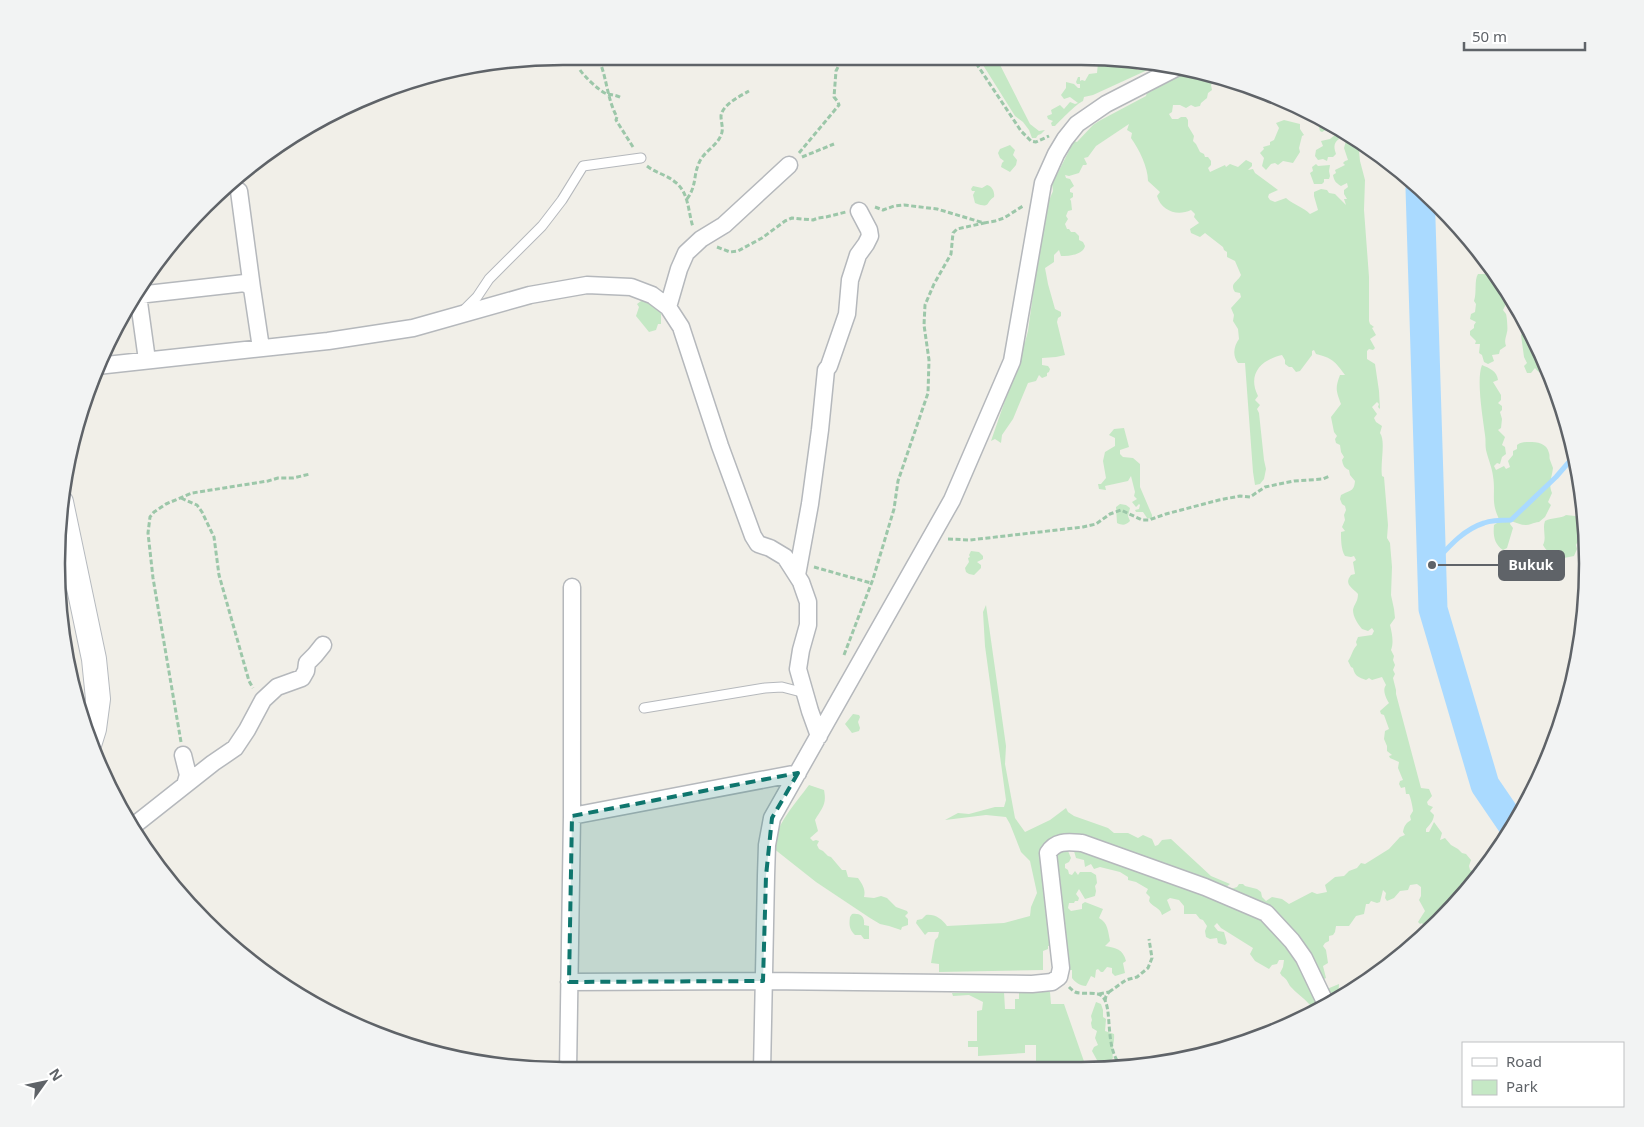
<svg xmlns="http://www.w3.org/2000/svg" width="1644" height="1127" viewBox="0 0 1644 1127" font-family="'Noto Sans',sans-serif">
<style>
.green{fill:#c5e8c5}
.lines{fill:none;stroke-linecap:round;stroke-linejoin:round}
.stream{stroke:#aadaff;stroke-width:5}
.river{stroke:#aadaff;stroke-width:29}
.lane-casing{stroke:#b5b8bc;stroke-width:11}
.street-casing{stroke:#b5b8bc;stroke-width:19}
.secondary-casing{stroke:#b6babf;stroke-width:26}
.path{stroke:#9cc7a9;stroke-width:3;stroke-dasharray:5 2.5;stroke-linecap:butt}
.lane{stroke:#fff;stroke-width:9}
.street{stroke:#fff;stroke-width:16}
.secondary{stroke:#fff;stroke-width:24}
.marked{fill:#0f766e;fill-opacity:0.2;stroke:#0f766e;stroke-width:4;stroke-dasharray:10 6;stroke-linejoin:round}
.rim{fill:none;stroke:#5f6368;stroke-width:2.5}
.leader{fill:none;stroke:#5f6368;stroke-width:2}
.callout-dot{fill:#5f6368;stroke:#fff;stroke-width:2}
.callout{fill:#5f6368;stroke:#5f6368;stroke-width:2}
.callout-label{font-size:14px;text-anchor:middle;font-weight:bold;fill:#fff}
</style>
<rect width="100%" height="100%" fill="#f1efe8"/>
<!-- green -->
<path class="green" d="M 978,57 L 996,57 L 1030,124 L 1039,131 L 1045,130 L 1041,134 L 1038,135 L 1036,138 L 1032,138 L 1029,130 L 1023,122 L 1015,116 Z
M 1105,59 L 1145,63 L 1140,65 L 1136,64 L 1135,68 L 1138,70 L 1141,70 L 1148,65 L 1154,67 L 1093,95 L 1084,97 L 1083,101 C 1076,104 1062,119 1055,126 L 1052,126 L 1051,123 L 1053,121 L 1048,119 L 1047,116 L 1052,114 L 1051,110 L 1060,105 L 1064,109 L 1070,102 L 1075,104 L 1078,103 L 1070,97 L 1064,99 L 1061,95 L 1066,88 L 1066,82 L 1074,84 L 1078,88 L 1080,88 L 1080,84 L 1077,84 L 1076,82 L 1078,77 L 1080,77 L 1080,81 L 1082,80 L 1085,81 L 1089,74 L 1097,73 L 1098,63 Z
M 1193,72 L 1198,76 L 1201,73 L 1213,77 L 1214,80 L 1211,85 L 1212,90 L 1208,93 L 1207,98 L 1201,103 L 1200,106 L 1195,107 L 1191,105 L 1186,108 L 1180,105 L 1173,105 L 1172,112 L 1169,114 L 1172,119 L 1178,119 L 1181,117 L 1186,117 L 1188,120 L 1188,126 L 1194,136 L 1193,141 L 1196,144 L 1200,152 L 1204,154 L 1205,157 L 1208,157 L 1211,161 L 1211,165 L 1208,168 L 1210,172 L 1225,165 L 1226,167 L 1230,164 L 1238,167 L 1246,160 L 1252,163 L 1252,166 L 1248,170 L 1253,169 L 1255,173 L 1278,190 L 1269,194 L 1268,197 L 1270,200 L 1275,202 L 1286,198 C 1294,205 1303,207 1310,214 L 1318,210 L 1314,196 L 1314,192 L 1321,189 L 1327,190 L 1329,193 L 1335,194 L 1346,205 L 1344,199 L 1347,199 L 1344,194 L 1344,190 L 1348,187 L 1347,183 L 1341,186 C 1336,183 1334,181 1333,175 L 1336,173 L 1335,170 L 1345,165 L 1343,163 L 1345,161 L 1348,160 L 1344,148 L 1346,141 L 1344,133 L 1358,142 L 1360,161 L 1365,180 L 1364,210 L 1369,277 L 1369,321 L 1370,324 L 1374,327 L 1372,328 L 1376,335 L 1370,339 L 1375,348 L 1373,350 L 1369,349 L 1367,351 L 1367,359 L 1375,364 L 1379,391 L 1380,409 L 1378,407 L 1379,404 L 1377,402 L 1372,407 L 1377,414 L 1374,418 L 1376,422 L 1382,426 L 1380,433 C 1386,441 1380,463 1382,476 L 1384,477 L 1388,525 L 1387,538 L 1390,543 L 1392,567 L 1391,595 L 1394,609 L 1395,618 L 1390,625 C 1392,633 1394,643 1391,650 L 1394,656 L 1393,660 L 1395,665 L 1393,670 L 1395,674 L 1393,678 L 1396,690 L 1396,694 L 1421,788 L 1429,789 L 1432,796 L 1427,802 L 1428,805 L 1433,807 L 1430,811 L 1434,815 C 1433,822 1430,824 1426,829 L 1426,832 L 1429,832 L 1434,822 L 1442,833 L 1440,840 L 1445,838 L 1451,845 L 1458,849 L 1462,853 L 1466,854 L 1471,860 L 1469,866 L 1470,870 L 1473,871 L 1471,873 L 1474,879 L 1439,922 L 1430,930 L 1424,926 L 1422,923 L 1420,924 L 1418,922 L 1425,911 L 1419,900 L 1421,896 L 1421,887 L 1417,884 L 1410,885 L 1408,890 L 1400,891 L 1394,898 L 1387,901 L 1385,898 L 1386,893 L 1383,890 L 1380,902 L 1377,903 L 1371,901 L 1369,904 L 1366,904 L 1364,914 L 1356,916 L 1349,926 L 1336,926 L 1335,932 L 1333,935 L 1329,936 L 1329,941 L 1325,943 L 1323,946 L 1326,950 L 1328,963 L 1323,966 L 1326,978 L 1322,980 L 1327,989 L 1339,984 L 1338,998 L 1319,1008 L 1312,1005 L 1310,1005 C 1304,998 1296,993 1290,986 C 1287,981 1287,979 1282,976 L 1280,973 L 1283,967 L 1284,960 L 1279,960 L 1277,964 L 1272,965 L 1269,969 L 1255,961 L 1250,954 L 1253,948 L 1221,928 L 1217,923 L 1214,926 L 1218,931 L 1224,932 L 1227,943 L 1225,945 L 1218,943 L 1217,938 L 1210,939 L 1206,937 L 1205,931 L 1207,926 L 1203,920 L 1200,919 L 1196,914 L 1184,914 L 1184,906 L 1179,900 L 1170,898 L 1167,900 L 1171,910 L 1162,915 C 1160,907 1152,907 1149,901 L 1150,897 L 1146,893 L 1148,889 L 1136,882 L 1128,880 L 1128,877 L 1120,872 L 1100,867 L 1094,869 L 1091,864 L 1085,867 L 1084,860 L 1076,858 L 1074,851 L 1072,849 L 1068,851 L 1071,858 L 1069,862 L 1065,864 L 1065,868 L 1068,870 L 1069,874 L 1072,875 L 1075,871 L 1078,875 L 1080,872 L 1091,872 L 1096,875 L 1097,883 L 1095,886 L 1096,891 L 1095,896 L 1085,899 L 1079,889 L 1076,894 L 1079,898 L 1078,901 L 1075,901 L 1074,903 L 1069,903 L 1068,908 L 1071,911 L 1082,909 L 1082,904 L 1085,902 L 1103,909 L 1099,918 C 1108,923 1108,931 1110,941 L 1105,946 C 1116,948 1123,949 1126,961 L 1123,963 L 1125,973 L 1115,976 L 1112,973 L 1112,968 L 1107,967 L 1103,972 L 1101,972 L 1098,969 L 1096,970 L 1095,978 L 1091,976 L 1086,986 C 1080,986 1075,982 1072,978 L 1072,970 L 1063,970 L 1053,844 L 1053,946 L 1048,946 L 1048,949 L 1043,951 L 1043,970 L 939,972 L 939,964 L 931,963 L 935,940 L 938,937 L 939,932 L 928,932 L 925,935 L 916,923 L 917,920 L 922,919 L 926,915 C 935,914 942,919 947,926 L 1004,923 L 1030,916 L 1031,907 L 1037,893 L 1030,861 L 1021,852 L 1010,824 L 1006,817 L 986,815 L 945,820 L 958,813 L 969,814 L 995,807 L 1004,807 L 1006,800 L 985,646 L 983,612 L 986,605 L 1006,746 L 1005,764 L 1015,818 L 1025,832 L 1050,820 L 1066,808 L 1068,812 L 1074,816 L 1108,828 L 1114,833 L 1128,833 L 1138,838 L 1143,835 L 1152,839 L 1155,846 L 1158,845 L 1162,840 L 1171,839 L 1211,876 L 1230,884 L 1226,887 L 1230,892 L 1231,889 L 1237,887 L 1239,884 L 1243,884 L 1245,886 L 1257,889 L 1261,892 L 1262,897 L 1266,901 L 1272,897 L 1282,899 L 1289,904 L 1312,892 L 1317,894 L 1327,892 L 1325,885 L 1335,877 L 1344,876 L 1349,871 L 1357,868 L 1361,863 L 1365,864 L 1389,849 L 1400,837 L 1405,835 L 1403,832 C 1404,826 1406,823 1411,820 L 1410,816 L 1413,811 C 1413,808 1410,795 1409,794 L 1406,794 L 1405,787 L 1401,788 L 1399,784 L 1400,781 L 1403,780 L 1398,768 L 1399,762 L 1390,758 L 1389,756 L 1392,755 L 1387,751 L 1387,746 L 1384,739 L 1385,731 L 1389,729 L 1384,715 L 1381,714 L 1380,711 L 1389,703 C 1386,698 1382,690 1386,685 L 1382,677 L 1372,680 L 1369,678 L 1366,680 C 1359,677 1355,677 1353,668 L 1351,667 L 1348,661 C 1352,656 1352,650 1357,645 L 1356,642 L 1358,637 L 1372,635 L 1374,631 L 1372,628 L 1368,631 L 1362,629 C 1358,624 1353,617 1353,610 C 1354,604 1358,602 1358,594 C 1351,587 1344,584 1351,575 L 1355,574 L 1353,562 L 1356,560 L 1354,556 L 1351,557 L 1345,556 C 1341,550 1341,539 1341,532 L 1345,531 L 1342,527 L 1345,520 L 1344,515 L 1346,510 L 1345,506 L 1342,504 L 1340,499 L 1341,495 C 1350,490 1354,492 1355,481 L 1350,475 L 1349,470 C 1344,468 1343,465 1342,460 L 1344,457 L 1341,452 L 1340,445 L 1336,443 L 1335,439 L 1337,436 L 1334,432 L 1331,417 L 1341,404 C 1336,391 1335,388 1340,375 L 1345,375 C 1335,361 1332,358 1316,354 L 1314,350 L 1312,351 L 1312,355 L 1300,371 L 1296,372 L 1292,367 L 1289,367 L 1285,364 L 1285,360 L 1282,355 C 1261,360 1247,374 1258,396 L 1255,400 L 1260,405 L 1257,409 L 1259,413 L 1264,460 L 1266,469 L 1264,479 L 1260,484 L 1255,485 L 1253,472 L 1245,363 L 1238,363 C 1232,355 1234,346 1239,339 L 1238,329 L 1233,321 L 1234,315 L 1231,308 L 1241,297 L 1240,293 L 1235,292 C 1229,283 1238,282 1241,275 L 1235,261 L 1227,257 L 1227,252 L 1224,250 L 1223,247 L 1205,233 L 1200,237 L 1191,233 L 1190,229 L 1199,223 L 1194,217 L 1195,214 L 1191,210 C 1178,216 1162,212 1157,196 L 1160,192 L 1148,181 C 1148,167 1139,149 1131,138 L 1132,133 L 1127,130 L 1129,124 L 1096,146 L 1088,157 L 1084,158 L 1087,164 L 1086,165 L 1083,165 L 1079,173 L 1069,176 L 1065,175 L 1066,178 L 1070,179 L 1074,186 L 1070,189 L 1070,192 L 1073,193 L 1073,197 L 1070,199 L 1071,201 L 1072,210 L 1068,211 L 1066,216 L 1068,219 L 1065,224 L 1067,229 L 1069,229 L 1071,232 L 1075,232 L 1079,236 L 1079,240 L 1083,242 L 1085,246 C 1083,255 1069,256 1061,256 L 1059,250 L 1054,255 L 1054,262 L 1045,268 L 1048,284 L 1055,309 L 1061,312 L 1061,316 L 1058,318 L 1057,322 L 1065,355 L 1056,357 L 1042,358 L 1042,365 L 1048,366 L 1050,369 L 1049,372 L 1047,373 L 1047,376 L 1042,378 L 1039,375 L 1036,381 L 1028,383 L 1013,419 L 1002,435 L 1001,443 L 995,439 L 991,441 L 1021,354 L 1022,344 L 1025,342 L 1028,331 L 1038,258 L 1048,203 L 1053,191 L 1052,184 L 1070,149 L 1070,143 L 1074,141 L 1077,142 L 1093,125 L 1099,121 L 1146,96 L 1147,92 L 1152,91 L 1153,86 L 1182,74 L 1184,76 L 1192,74 Z
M 1321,119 L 1340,131 L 1336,132 L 1339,139 C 1333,143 1334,148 1336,154 L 1333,157 L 1328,157 L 1327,161 L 1323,159 L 1318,160 L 1315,156 L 1316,150 L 1323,146 L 1321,141 L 1330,139 L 1335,135 L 1333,132 L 1330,133 L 1327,129 L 1322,132 L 1320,131 L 1319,127 L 1324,125 Z
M 1284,120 L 1300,124 L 1300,129 L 1304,135 L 1302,136 L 1299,148 L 1300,152 L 1293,163 L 1283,161 L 1278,165 L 1275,163 L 1271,164 L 1266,170 L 1262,166 L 1264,158 L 1260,153 L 1264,149 L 1263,147 L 1270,145 L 1270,142 L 1274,140 L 1279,128 L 1276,123 Z
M 1010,145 L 1015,150 L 1013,155 L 1017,160 L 1016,165 L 1010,172 L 1001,167 L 1002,163 L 1004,161 L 1000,158 L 998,153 L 1000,149 Z
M 1316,164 L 1318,166 L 1330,165 L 1329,171 L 1330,176 L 1329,179 L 1324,179 L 1324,182 L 1322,184 L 1314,184 L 1310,173 L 1313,171 L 1312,167 Z
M 987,185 C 992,186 995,192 994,197 C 985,203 991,209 975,203 L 973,195 L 975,191 L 972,191 L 971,189 L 973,186 L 982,188 Z
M 1491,268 L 1502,281 L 1512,300 L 1506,304 L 1503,310 L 1506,314 C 1507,317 1508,330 1507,332 C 1506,338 1504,340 1506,346 L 1500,350 L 1499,354 L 1492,355 L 1494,361 L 1488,364 L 1484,362 L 1482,355 L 1479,353 L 1480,344 L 1475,344 L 1476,341 L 1470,335 L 1470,331 L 1474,328 L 1474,325 L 1476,322 L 1470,319 L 1471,314 L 1475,312 L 1476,304 L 1474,301 C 1477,293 1474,280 1478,274 L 1490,274 L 1489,270 Z
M 641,298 L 663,309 L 661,312 L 661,324 L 658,324 L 656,330 L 649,332 L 636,316 L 639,307 L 637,304 L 641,301 Z
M 1524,331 L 1528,331 L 1549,369 L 1547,372 C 1541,374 1539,373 1535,368 L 1531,373 L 1527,373 L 1524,366 L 1527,363 L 1524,357 L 1521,335 Z
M 1482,365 C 1489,368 1497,371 1498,380 L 1493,382 L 1501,395 L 1501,400 L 1498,403 L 1502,406 L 1502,410 L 1500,412 L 1502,419 L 1501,428 L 1498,430 L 1505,437 L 1502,445 L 1505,447 L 1506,454 L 1502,457 L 1500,464 L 1497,463 L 1494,466 L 1496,470 L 1504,466 L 1506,469 L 1510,467 L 1508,461 L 1513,455 L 1513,451 L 1517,449 L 1517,445 C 1521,442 1524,442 1529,442 C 1537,442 1547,443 1549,453 C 1550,455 1549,458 1550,460 C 1551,463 1552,465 1553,468 C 1552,477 1548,484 1552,493 L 1548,502 L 1551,505 L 1545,517 L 1539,522 C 1536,522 1534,523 1531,524 C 1525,527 1517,523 1511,521 L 1510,524 L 1513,528 L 1507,548 L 1503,550 C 1494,544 1493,535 1494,525 L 1500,521 C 1490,502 1496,494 1493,476 C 1492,467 1488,459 1486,450 C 1485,445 1486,440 1485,435 C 1483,418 1476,380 1482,365 Z
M 1124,428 L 1129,447 L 1120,450 L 1120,454 L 1123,457 L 1133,458 L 1140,464 L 1140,487 L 1152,515 L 1152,519 L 1147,518 L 1143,512 L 1136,512 L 1135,510 L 1139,509 L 1140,505 L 1139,504 L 1136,507 L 1132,502 L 1137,499 L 1134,496 L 1135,492 L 1131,476 L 1128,481 L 1105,486 L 1106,490 L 1099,489 L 1098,484 L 1101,484 L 1106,478 L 1103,461 L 1105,452 L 1115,446 L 1115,438 L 1109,435 L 1114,429 Z
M 1120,504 L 1126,505 L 1130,508 L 1128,516 L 1130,521 C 1125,526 1122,525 1117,523 L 1116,507 Z
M 1566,515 L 1575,516 L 1580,519 L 1583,531 L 1576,545 L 1577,549 L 1574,556 L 1564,558 C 1555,553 1548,555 1543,545 C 1547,537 1542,529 1545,521 C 1552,517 1561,519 1566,515 Z
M 971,551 L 979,552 L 983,556 L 983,559 L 977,562 L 981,565 L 981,568 L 974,575 L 969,574 L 966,572 L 965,568 L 969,562 L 968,558 L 970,557 L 969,555 Z
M 853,714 L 859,715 L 860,717 L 858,722 L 860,728 L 859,731 L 852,733 L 845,724 Z
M 809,785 L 824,790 C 827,805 822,808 815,820 L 818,831 L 810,838 L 813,841 L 816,840 L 819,841 L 817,845 L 819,849 L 823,851 L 828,856 L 831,857 L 842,870 L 846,870 L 848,877 L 858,878 C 862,884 866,889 864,897 L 874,898 L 881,896 L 887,898 L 896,907 L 907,911 L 908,913 L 905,916 L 908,919 L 908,925 L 902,927 L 901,930 L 889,926 L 880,924 L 870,918 L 816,882 L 773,848 C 776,824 795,804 809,785 Z
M 852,914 C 861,913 865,917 864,925 L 869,926 L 869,939 L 864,939 L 861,935 L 855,935 C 849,929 849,924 850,917 Z
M 1004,992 L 1005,1009 L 1015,1009 L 1015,999 L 1019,999 L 1019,992 L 1050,992 L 1051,1004 L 1064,1004 L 1087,1070 L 1036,1071 L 1036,1045 L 1025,1045 L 1025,1053 L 978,1056 L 978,1047 L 968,1047 L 968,1041 L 977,1041 L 977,1011 L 982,1010 L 983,1002 L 969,995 L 953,996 L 952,993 Z
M 1096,1002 L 1101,1004 L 1103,1010 L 1103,1017 L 1106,1019 L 1105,1031 L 1114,1034 C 1115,1042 1111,1049 1113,1058 L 1109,1062 L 1112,1065 L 1111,1068 L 1092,1070 L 1098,1062 L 1092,1051 L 1094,1047 L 1098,1045 L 1095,1038 L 1097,1031 L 1092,1028 L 1091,1023 L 1092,1020 L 1091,1016 Z"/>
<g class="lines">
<!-- stream -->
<path class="stream" d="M 1432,565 C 1447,549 1462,530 1484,523 C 1492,520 1503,520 1511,520 L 1556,477 L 1575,455"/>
<!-- river -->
<path class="river" d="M 1420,188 L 1433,609 L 1485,785 L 1513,826"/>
<!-- lane casing -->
<g class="lane-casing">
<path id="lane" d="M 463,311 L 477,297 L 489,279 L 542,226 L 562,200 L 583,166 L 641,158
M 644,708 L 765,688 L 782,687 L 805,693"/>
</g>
<!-- street casing -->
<g class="street-casing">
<path id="street" d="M 239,191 L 252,288
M 138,295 L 245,283 L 252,288 L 261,348
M 138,295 L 147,360
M 668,307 L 681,327 L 720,446 L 753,536 L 758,544 L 770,548 L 785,557 L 801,582 L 808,602 L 808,625 L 801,650 L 798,669 L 810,711 L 819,736
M 97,366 L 328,341 L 413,328 L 530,295 L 587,285 L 631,287 L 652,295 L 668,307 L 679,269 L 686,253 L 701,239 L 724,225 L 789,165
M 797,575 L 810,504 L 820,430 L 826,370 L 829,366 L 847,314 L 850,280 L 858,255 L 866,244 L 870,236 L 869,230 L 859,211
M 183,755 L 188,775 L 185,785
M 572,816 L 798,773
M 132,827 L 213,763 L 235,748 L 247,730 L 263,700 L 277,687 L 302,678 L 306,671 L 307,663 L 315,655 L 323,645
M 569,982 L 763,981 L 1032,984 L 1052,982 L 1059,977 L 1061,968 L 1048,853 C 1056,840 1068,842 1082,843 L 1205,887 L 1266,913 L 1292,941 L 1304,958 L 1326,1004
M 568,1071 L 572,816 L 572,587
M 762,1071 L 766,876 L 767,845 L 772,818 L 952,500 L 1012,361 L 1043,183 L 1056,154 L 1065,139 L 1077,124 L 1106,104 L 1180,66"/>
</g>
<!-- secondary casing -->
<g class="secondary-casing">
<path id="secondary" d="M 61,502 L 94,659 L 98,699 L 94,729 L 90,742"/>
</g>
<!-- path -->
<path class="path" d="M 972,57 L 1021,131 L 1031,141 L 1036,142 L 1049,136
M 599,60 C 607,78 607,99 617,117 L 616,120 L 633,147
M 580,70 C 584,76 599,91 607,94 C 612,95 616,95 622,98
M 799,153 L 839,105 L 838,102 L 834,97 L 836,71 L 839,65 L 835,58
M 802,157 L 834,144
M 647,166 C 656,173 667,175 675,182 C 689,192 688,212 693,227
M 687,199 C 697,185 693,176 699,163 C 703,152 717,146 721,135 C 724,129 721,123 721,116 C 722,105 740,96 749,91
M 875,207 L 883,210 L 894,206 L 904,205 L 937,209 L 984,223 L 995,221 L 1004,218 L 1023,206
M 717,247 L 730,252 L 738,251 L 762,238 L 785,221 L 792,218 L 813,220 L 818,218 L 826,217 L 846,212
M 1510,296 C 1509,304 1514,312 1521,316
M 181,498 L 197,505 L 202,512 L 214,537 L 219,575 L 249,681 L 253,688
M 948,539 L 970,540 L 1083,527 L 1096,524 L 1110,514 L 1121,510 L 1142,520 L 1149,520 L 1166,514 L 1219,500 L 1240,496 L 1250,497 L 1265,487 L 1294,481 L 1323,479 L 1330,476
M 814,567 L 871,583
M 844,655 L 873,579 L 894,509 L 898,481 L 928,393 L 929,360 L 924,325 L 925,305 L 934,284 L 951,254 L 953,233 L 957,229 L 984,223
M 181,742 L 153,578 L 148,533 L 150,517 L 154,512 L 166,504 L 192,493 L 268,481 L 278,478 L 293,478 L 310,474
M 1069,987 C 1071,989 1073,991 1075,992 C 1083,995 1096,991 1102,996 C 1114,1007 1103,1048 1122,1067
M 1109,992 L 1126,980 L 1137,977 L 1148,968 L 1152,958 L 1149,939
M 1099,994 L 1109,992 L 1106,996 L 1105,1001"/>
<!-- lane -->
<use href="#lane" class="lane"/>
<!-- street -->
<use href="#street" class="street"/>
<!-- secondary -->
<use href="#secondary" class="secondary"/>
</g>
<!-- marked area -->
<path class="marked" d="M 798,773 L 772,818 L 766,876 L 763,981 L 569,982 L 572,816 Z"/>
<!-- crop -->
<path d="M0 0H1644V1127H0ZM563 65H1081A498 498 0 0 1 1579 563V564A498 498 0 0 1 1081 1062H563A498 498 0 0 1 65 564V563A498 498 0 0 1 563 65Z" fill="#f2f3f3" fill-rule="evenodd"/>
<path class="rim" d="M563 65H1081A498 498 0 0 1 1579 563V564A498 498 0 0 1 1081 1062H563A498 498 0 0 1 65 564V563A498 498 0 0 1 563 65Z"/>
<!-- callouts -->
<path class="leader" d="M1432 565L1499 565"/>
<circle class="callout-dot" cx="1432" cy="565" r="5"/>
<rect class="callout" x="1499" y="551" width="65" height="29" rx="5"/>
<g class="callout-label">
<text x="1531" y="570">Bukuk</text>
</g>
<!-- legend -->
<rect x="1462" y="1042" width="162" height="65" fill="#ffffff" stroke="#bfc1c3"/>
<rect x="1472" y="1058" width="25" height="8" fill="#ffffff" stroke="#bfc1c3"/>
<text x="1506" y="1067" font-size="15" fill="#5f6368">Road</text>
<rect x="1472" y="1080" width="25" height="15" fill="#c5e8c5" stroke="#bfc1c3"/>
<text x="1506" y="1092" font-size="15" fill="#5f6368">Park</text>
<!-- north arrow -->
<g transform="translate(45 1082) rotate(57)" stroke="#ffffff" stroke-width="4" paint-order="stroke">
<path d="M0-4L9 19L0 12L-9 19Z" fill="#5f6368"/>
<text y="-8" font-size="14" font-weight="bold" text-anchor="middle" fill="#5f6368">N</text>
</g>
<!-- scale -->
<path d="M1464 42v8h121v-8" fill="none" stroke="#5f6368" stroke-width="2.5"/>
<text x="1472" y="42" font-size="15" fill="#5f6368" stroke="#ffffff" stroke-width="4" paint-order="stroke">50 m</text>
</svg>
